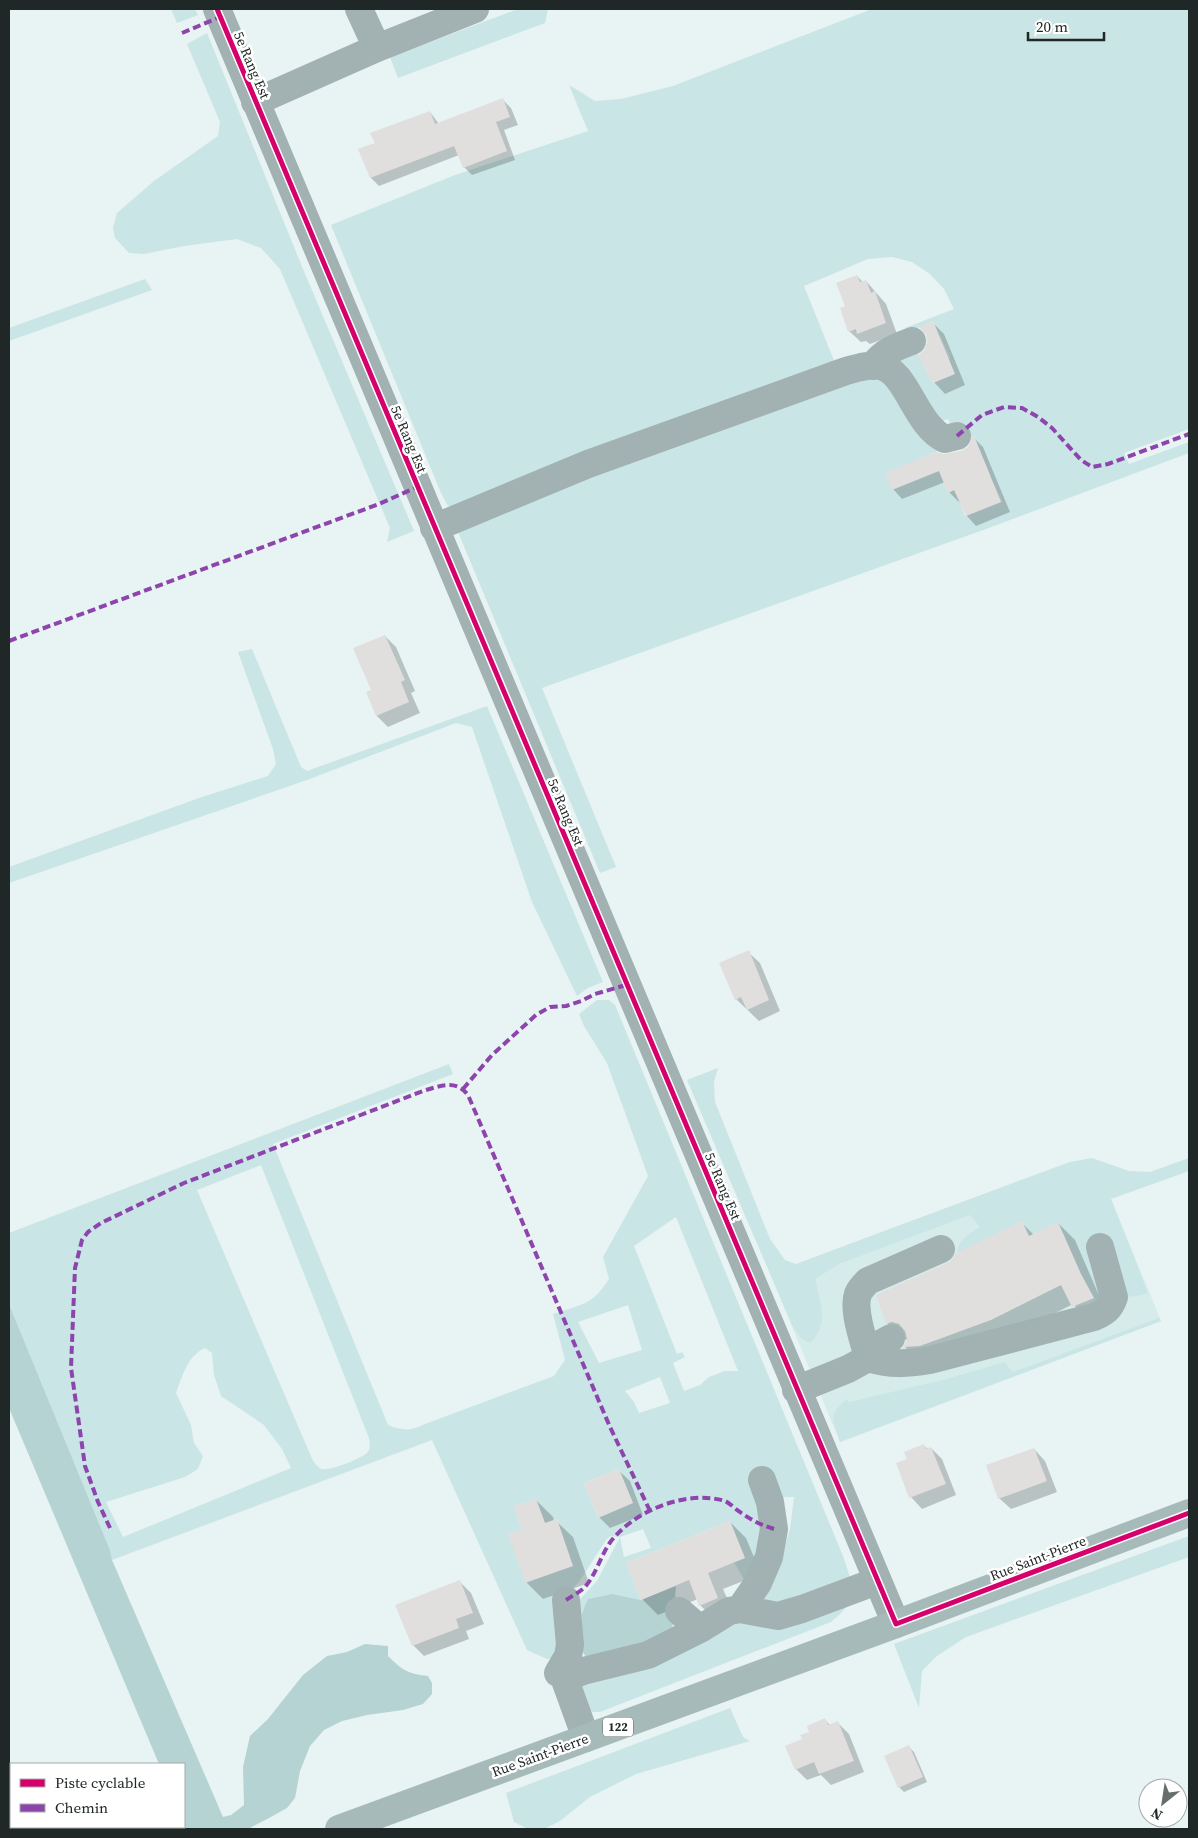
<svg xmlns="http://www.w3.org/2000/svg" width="1198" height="1838" viewBox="0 0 1198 1838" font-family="'Source Serif 4',serif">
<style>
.built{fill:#d6eceb}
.green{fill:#cae5e5;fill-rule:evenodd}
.forest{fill:#b6d3d3}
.shadow{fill:#0003}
.building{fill:#e1dede}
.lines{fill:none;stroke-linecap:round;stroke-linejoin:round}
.minor{stroke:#a2b1b1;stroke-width:28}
.major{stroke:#a7baba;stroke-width:28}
.quiet{stroke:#8e44ad;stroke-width:4;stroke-dasharray:8 4;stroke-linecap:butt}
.cycleway-casing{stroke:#fff;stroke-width:8}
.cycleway{stroke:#d6006c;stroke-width:5}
.labels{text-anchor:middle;stroke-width:5;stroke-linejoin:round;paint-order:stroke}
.shield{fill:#fff;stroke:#636868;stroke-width:1}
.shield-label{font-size:12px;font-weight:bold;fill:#202827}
.street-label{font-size:14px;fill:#202827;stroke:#fff}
</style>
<rect width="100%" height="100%" fill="#e8f3f3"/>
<!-- built -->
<path class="built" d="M 1070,1162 L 1111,1199 L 1161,1321 L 840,1442 L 771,1276 L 796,1264 Z"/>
<!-- green -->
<path class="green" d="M 171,9 L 195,9 L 198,15 L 177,23 Z
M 518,9 L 548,9 L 545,23 L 398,78 L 390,57 Z
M 872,9 L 1189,9 L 1189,429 L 1124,453 L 1129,464 L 1189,442 L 1189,453 L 986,529 L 542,688 L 616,867 L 600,873 L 458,532 L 472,519 L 879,374 L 945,448 L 919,459 L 926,476 L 939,471 L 948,493 L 990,475 L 974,436 L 958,443 L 948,419 L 939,422 L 909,384 L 896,354 L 914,347 L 933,383 L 954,374 L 948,359 L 950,358 L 933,321 L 907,333 L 905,328 L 954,309 L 944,289 L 930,274 L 912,262 L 892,257 L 868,259 L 804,286 L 837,368 L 458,508 L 448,506 L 441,493 L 331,225 L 455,175 L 588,131 L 569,85 L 595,101 L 621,99 L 673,86 ZM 995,486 L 1002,502 L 965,516 L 959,500 Z
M 207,33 L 303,269 L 414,531 L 387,542 L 390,528 L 280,269 L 261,248 L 237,239 L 184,246 L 144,254 L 129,253 L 115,238 L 113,228 L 117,213 L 154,181 L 218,136 L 220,122 L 187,44 Z
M 145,279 L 152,290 L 9,341 L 9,328 Z
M 252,649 L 301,767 L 307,771 L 487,706 L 603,982 L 588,988 L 577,996 L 532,902 L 472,727 L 456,723 L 307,780 L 9,883 L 9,867 L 199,798 L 268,776 L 276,764 L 273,749 L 238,652 Z
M 597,1000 L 609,1000 L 615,1005 L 843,1556 C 854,1588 859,1600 831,1622 L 600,1712 L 593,1712 L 582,1705 L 582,1682 L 676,1649 L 731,1626 L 743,1616 L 782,1556 L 790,1529 L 794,1497 L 784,1497 L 761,1511 L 760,1564 L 746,1583 L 734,1562 L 745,1558 L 730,1521 L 626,1563 L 641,1600 L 613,1594 L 580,1617 L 572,1608 L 597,1581 L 620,1537 L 610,1536 L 606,1540 L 579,1582 L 567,1594 L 564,1636 L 555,1658 L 547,1659 L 527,1650 L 432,1440 L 112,1560 L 110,1550 L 9,1304 L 9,1233 L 449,1064 L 453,1074 L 273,1144 L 388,1425 C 402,1431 412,1431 425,1424 L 554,1376 L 565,1360 L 553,1314 C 580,1305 593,1305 609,1279 L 603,1257 L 648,1176 L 607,1063 L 584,1026 L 579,1014 ZM 261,1165 L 369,1438 C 370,1443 371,1449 367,1453 C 360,1459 330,1471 322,1469 C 318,1468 316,1464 313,1461 L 197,1190 ZM 676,1217 L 738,1371 L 725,1371 L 709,1377 L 700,1385 L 684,1391 L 673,1363 L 685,1357 L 682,1352 L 677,1354 L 634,1246 ZM 628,1305 L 642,1350 L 599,1363 L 578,1322 ZM 205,1348 L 212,1353 L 214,1375 L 221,1396 L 264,1425 L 282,1449 L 291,1468 L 123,1537 L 106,1502 L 185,1477 L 198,1469 L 203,1456 L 194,1443 L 191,1425 L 176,1393 C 182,1377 188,1355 205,1348 ZM 660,1377 L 670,1403 L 639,1413 L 634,1402 L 625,1391 ZM 619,1469 L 633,1503 L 598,1518 L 584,1483 ZM 536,1499 L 545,1523 L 557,1519 L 572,1566 L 525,1582 L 509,1534 L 522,1530 L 514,1506 ZM 643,1529 L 651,1548 L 624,1557 L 620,1537 Z
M 718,1068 L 714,1082 L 715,1102 L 770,1239 L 785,1260 L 796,1264 L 1070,1162 L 1092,1158 L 1129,1171 L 1150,1172 L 1189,1158 L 1189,1171 L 1111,1199 L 1148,1293 C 1132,1298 1121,1298 1105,1293 L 1096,1301 L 1081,1274 L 1058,1222 L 1029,1236 L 1022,1221 L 957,1253 C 958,1240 970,1233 980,1227 L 970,1215 L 839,1264 L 815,1279 C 820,1301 830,1325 810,1343 L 801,1338 L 792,1325 L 687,1080 Z
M 1159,1318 L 1161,1321 L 840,1442 C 833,1419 827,1416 847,1399 L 849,1402 L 947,1379 L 1004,1362 L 1013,1372 Z
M 1189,1536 L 1189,1557 L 966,1637 L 937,1656 L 922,1671 L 919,1708 L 894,1644 Z
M 730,1708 L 743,1737 L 750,1741 L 636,1774 L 590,1797 L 560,1821 L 544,1829 L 528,1829 L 514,1822 L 506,1793 Z
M 28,1827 L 183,1827 L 184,1829 L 19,1829 Z"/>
<!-- forest -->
<path class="forest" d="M 9,1304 L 110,1550 L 112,1560 L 223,1817 L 231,1815 L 244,1805 L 243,1767 L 250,1736 L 268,1719 L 303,1675 L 327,1656 L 347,1652 L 365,1644 L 388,1646 L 388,1656 C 402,1670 408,1674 428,1676 L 432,1683 L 432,1694 L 423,1704 L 403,1710 L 367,1715 L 342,1721 L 324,1730 L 310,1746 L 300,1771 L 295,1798 L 287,1808 L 269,1818 L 248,1829 L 184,1829 L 184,1764 L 159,1764 L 9,1408 Z
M 676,1586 L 672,1634 L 587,1658 C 573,1642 580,1616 588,1599 L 613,1594 L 641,1600 Z"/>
<!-- shadow -->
<path class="shadow" d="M 503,100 L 511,108 L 518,125 L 504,130 L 515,160 L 472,175 L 464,167 L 459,155 L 379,186 L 371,178 L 376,144 L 430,112 L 439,124 Z
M 857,276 L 863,282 L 866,281 L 886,304 L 897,334 L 870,344 L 866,341 L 861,342 L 849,331 L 846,307 Z
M 933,323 L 944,334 L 965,385 L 945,394 L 934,382 L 925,351 Z
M 974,438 L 983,447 L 1010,512 L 976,526 L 967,516 L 960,501 L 959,502 L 949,492 L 945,482 L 902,499 L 893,489 L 969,448 Z
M 385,636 L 396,647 L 415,691 L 411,693 L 420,713 L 388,727 L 377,716 L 367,692 L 372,691 Z
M 748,952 L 760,963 L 780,1011 L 759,1021 L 736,999 Z
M 1022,1223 L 1034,1235 L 1058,1223 L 1075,1240 L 1098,1293 L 1110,1315 L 1090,1323 L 1073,1304 L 1008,1337 L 921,1364 L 905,1347 L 908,1339 L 904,1340 L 887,1323 L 948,1264 Z
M 924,1446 L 928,1449 L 931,1448 L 942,1459 L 956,1495 L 922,1509 L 911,1497 Z
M 1034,1449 L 1045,1461 L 1057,1492 L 1011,1509 L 999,1498 Z
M 618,1470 L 630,1481 L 643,1515 L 610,1528 L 599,1517 Z
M 536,1500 L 553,1517 L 554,1521 L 556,1521 L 573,1537 L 589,1583 L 543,1599 L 526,1582 L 524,1531 Z
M 730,1522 L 746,1538 L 761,1574 L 723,1589 L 734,1614 L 716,1621 L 700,1605 L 698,1599 L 658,1615 L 642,1599 Z
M 460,1582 L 471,1593 L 484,1624 L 466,1631 L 469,1639 L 424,1656 L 413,1645 Z
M 825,1720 L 830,1725 L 837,1722 L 849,1734 L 864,1772 L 831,1785 L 821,1775 L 807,1780 L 796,1769 L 804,1740 Z
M 908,1746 L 914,1752 L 927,1782 L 904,1792 L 899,1787 Z"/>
<!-- building -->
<path class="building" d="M 503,98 L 510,117 L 496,122 L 507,151 L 463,168 L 454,146 L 370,178 L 358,149 L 375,143 L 370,133 L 430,111 L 435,124 Z
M 857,275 L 860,282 L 866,280 L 871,293 L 875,291 L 886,323 L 857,334 L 856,329 L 848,332 L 840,308 L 845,306 L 836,283 Z
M 933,321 L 955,374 L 933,383 L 918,355 L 924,350 L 927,343 L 926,335 L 919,327 Z
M 972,436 L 974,436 L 1001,502 L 966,516 L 954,490 L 948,493 L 939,471 L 892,490 L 885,473 L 936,452 L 943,454 L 961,451 L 968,447 Z
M 385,635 L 405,680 L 401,682 L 409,702 L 376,716 L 366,692 L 371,690 L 353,648 Z
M 749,950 L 769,1000 L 747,1010 L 741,997 L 735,1000 L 719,963 Z
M 1022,1221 L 1029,1236 L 1058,1222 L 1081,1274 L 1094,1298 L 1072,1307 L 1061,1285 L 991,1320 L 920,1346 L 903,1347 L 907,1339 L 905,1331 L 899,1324 L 892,1322 L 886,1324 L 876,1295 L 947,1263 L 953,1259 L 955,1254 Z
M 924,1444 L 926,1449 L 931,1447 L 946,1484 L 909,1498 L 896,1463 L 907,1459 L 904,1452 Z
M 1034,1448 L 1047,1481 L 998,1499 L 986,1465 Z
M 619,1469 L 633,1503 L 598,1518 L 584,1483 Z
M 536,1499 L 545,1523 L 557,1519 L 573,1566 L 525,1583 L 508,1534 L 522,1530 L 514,1506 Z
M 730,1521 L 745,1558 L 708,1573 L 718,1598 L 699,1606 L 689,1580 L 641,1600 L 626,1563 Z
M 460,1580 L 473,1613 L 456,1619 L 459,1628 L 412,1646 L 395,1605 Z
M 825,1718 L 828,1725 L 838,1721 L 854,1761 L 819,1774 L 814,1762 L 795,1770 L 785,1746 L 802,1739 L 800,1735 L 809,1732 L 807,1726 Z
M 909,1745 L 923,1777 L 898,1788 L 884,1756 Z"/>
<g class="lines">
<!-- minor -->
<path class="minor" d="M 217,9 L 896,1624
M 377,48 L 475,9
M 255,102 L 377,48 L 359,9
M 873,366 C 883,352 896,347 912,341
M 434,528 L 588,464 L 846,371 C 857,368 868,364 880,366 C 907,371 915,425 945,439 L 957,436
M 868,1358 C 892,1365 905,1364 930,1360 L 1094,1317 C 1105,1312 1110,1309 1114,1297 L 1100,1247
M 868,1358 C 864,1341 852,1310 858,1294 C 860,1289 864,1285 868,1281 L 941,1249
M 796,1390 L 848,1369 L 868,1358 L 878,1345 L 891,1338
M 740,1609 L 758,1583 L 769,1557 L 774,1529 L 770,1502 L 762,1480
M 679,1611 L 700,1629
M 558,1673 L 568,1656 L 570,1645 L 566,1600
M 586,1738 L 565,1680 L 569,1676 L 583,1671 L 648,1655 L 700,1629 L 729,1611 L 740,1609 L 778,1616 L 802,1609 L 877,1581"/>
<!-- major -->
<path class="major" d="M 339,1829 L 896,1624 L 1189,1513"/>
<!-- quiet -->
<path class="quiet" d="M 182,33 L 220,17
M 957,436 L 982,415 L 1004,407 L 1022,408 L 1038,417 L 1052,428 L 1081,460 L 1092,467 L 1108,464 L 1189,434
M 9,641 L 379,504 L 417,487
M 463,1089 L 492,1055 L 536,1015 L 550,1007 L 566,1006 L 581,1001 L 595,994 L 626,985
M 110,1528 L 98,1502 L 85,1466 L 71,1368 L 75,1268 L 82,1240 L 88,1232 L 101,1223 L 184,1183 L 423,1091 C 440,1086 456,1079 468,1095 L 610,1427 L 650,1511
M 566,1600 C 572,1596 580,1592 585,1587 C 596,1574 600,1558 609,1544 C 631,1512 686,1489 725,1501 C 730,1503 735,1509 740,1512 C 751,1520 761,1525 774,1529"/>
<!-- cycleway casing -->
<g class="cycleway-casing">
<path id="cycleway" d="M 217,9 L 896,1624 L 1189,1513"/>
</g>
<!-- cycleway -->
<use href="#cycleway" class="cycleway"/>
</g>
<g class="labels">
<!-- shield labels -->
<rect class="shield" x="603" y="1717.5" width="30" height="19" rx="4"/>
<g class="shield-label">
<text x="618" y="1731">122</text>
</g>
<!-- street labels -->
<g class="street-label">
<text transform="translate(252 65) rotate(67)" y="5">5e Rang Est</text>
<text transform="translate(409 439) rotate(67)" y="5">5e Rang Est</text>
<text transform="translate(566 812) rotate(67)" y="5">5e Rang Est</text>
<text transform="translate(723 1186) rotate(67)" y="5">5e Rang Est</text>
<text transform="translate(1038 1558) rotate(-21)" y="5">Rue Saint-Pierre</text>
<text transform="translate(540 1755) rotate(-20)" y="5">Rue Saint-Pierre</text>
</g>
</g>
<!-- border -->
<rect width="1198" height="1838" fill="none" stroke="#202827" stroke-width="20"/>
<!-- legend -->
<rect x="10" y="1763" width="175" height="65" fill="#ffffff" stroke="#a6a9a9"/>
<rect x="20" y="1779" width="25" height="8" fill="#d6006c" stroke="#a6a9a9"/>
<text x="55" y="1788" font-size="15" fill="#202827">Piste cyclable</text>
<rect x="20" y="1804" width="25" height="8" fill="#8e44ad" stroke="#a6a9a9"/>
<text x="55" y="1813" font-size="15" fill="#202827">Chemin</text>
<!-- north arrow -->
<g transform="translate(1163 1803) rotate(210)"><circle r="24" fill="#ffffff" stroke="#a6a9a9"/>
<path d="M0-4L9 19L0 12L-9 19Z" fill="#666f6e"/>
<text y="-8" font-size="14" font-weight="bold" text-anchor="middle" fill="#202827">N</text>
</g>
<!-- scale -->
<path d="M1028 32v8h76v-8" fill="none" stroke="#202827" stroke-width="2.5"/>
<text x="1036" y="32" font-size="15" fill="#202827" stroke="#ffffff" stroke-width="4" paint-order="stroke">20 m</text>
</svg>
